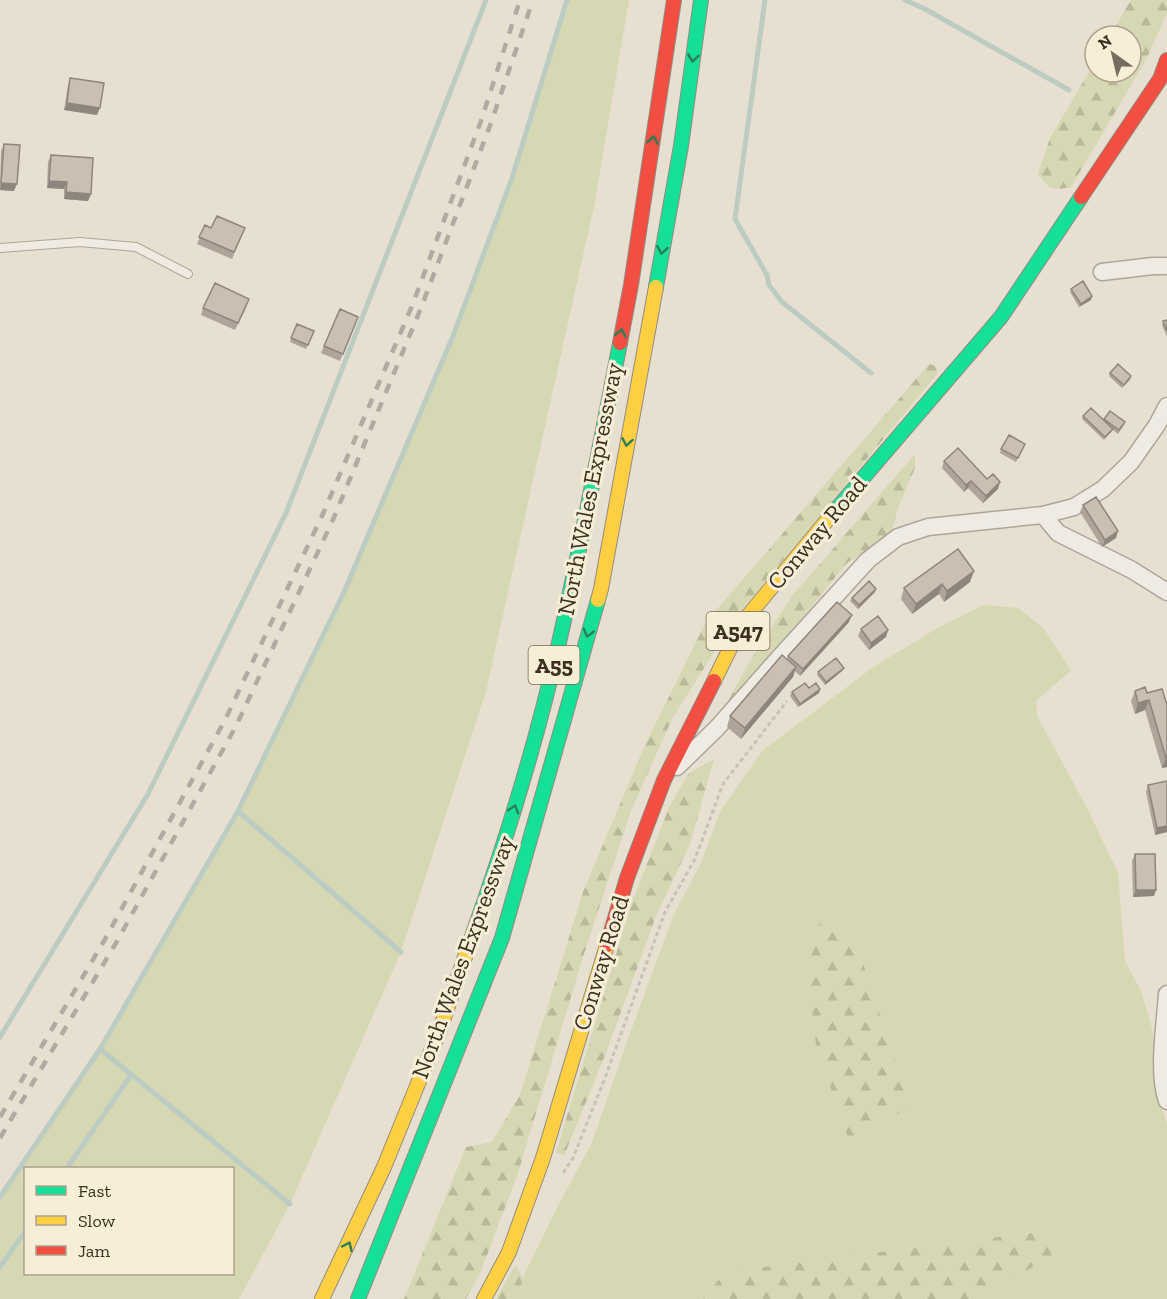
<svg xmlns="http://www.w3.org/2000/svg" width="1167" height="1299" viewBox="0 0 1167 1299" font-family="'Zilla Slab',serif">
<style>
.green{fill:#d6d7b3;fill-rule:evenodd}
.forest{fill:url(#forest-firs)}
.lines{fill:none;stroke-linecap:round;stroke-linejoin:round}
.stream{stroke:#bcccc2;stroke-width:5}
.lane-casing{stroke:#ada599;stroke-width:10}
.street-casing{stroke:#ada599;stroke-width:19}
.fast-casing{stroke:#928b80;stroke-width:16}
.slow-casing{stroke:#928b80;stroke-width:16}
.jam-casing{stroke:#928b80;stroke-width:16}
.path{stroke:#c8c2b9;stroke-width:3;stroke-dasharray:4.5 3;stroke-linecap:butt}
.lane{stroke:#efebe3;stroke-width:8}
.street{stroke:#efebe3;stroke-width:16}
.fast{stroke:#16e098;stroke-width:14}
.slow{stroke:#ffcf43;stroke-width:14}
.jam{stroke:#f24e42;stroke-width:14}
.rail{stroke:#afaaa2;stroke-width:4.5;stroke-dasharray:10 10;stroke-linecap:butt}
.wall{fill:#afa499}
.shaded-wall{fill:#8e867d}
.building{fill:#cbbfb2;stroke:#8e867d;stroke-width:1.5}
.oneway{stroke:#2b7e56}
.labels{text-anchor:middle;stroke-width:6;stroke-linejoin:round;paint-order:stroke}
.shield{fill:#f7eed8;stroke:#756857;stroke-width:1.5}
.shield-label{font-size:22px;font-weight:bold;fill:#3d2e20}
.street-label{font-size:24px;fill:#3d2e20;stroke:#f7eed8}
</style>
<defs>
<pattern id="forest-firs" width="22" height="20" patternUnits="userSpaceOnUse" patternTransform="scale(1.5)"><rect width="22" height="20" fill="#d6d7b3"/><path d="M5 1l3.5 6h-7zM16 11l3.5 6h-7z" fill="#b9b99a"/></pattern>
</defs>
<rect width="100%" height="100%" fill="#e7e0d1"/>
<!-- green -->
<path class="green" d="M 567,0 L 629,0 L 595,202 L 486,691 L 401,952 L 290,1204 L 239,1299 L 0,1299 L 0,1201 L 100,1049 L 238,811 L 344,592 L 453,336 L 512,178 ZM 232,1168 L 232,1274 L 26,1274 L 26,1168 Z
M 984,605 L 1019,608 L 1044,629 L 1071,670 L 1036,701 L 1037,716 L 1087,808 L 1118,873 L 1125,961 L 1141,991 L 1153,1032 L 1156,1091 L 1167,1124 L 1167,1299 L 977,1299 L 1052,1256 L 1052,1230 L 725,1272 L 703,1299 L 518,1299 L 523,1277 L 560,1202 L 591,1145 L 629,1036 L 674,914 L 701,863 L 720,812 L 762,751 L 872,668 L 939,627 Z"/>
<!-- forest -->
<path class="forest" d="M 1131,0 L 1167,0 L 1167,13 L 1147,58 L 1071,187 C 1054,191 1048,189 1038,174 L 1050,138 L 1095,62 L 1095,72 L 1131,72 L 1131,36 L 1110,36 Z
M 929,364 L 936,366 L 938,373 L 736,617 L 672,719 L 631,811 L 583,957 L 518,1173 L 481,1271 L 466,1299 L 404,1299 L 466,1147 L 492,1142 L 520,1095 L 583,892 L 645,745 L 706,622 Z
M 915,454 L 915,468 L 898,508 L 891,533 L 847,563 L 755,676 L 724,708 L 751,659 L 792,596 Z
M 714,759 L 690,844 L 656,916 L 606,1053 L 564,1156 L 556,1152 L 632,902 L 670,805 L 689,773 Z
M 823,915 L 838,922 L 863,963 L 910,1107 L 849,1141 L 816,1045 L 806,953 Z
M 1053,1230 L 1052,1256 L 977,1299 L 703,1299 L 725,1272 Z
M 515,1265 L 523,1277 L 518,1299 L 496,1299 Z"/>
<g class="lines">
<!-- stream -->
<path class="stream" d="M 765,0 L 735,219 L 767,275 L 769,285 L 782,302 L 871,373
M 905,0 L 925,9 L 1069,90
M 238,811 L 401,952
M 0,1037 L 148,794 L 286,513 L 486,0
M 100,1049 L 290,1204
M 67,1168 L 131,1075
M 0,1197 L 100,1049 L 238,811 L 344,592 L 453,336 L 512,178 L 567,0
M 0,1267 L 26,1230"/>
<!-- lane casing -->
<g class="lane-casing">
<path id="lane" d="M 0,248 L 80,242 L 136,247 L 188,274"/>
</g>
<!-- street casing -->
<g class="street-casing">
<path id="street" d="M 1102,272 L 1153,266 L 1167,266
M 1043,515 L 1058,533 L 1132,570 L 1167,592
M 677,767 L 717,728 L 778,659 L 868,560 L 898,537 L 928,527 L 1043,515 L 1074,507 L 1103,489 L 1131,462 L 1157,425 L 1167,406
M 1167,994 C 1165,1024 1157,1072 1167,1101"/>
</g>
<!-- fast casing -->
<g class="fast-casing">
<path id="fast" d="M 656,287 L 681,146 L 701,0
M 833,513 L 1001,317 L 1081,197
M 474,931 C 507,838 536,743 558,647 C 581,546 600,445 620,343
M 358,1299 L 502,938 L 598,600"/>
</g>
<!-- slow casing -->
<g class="slow-casing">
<path id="slow" d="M 598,600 L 601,589 L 656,287
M 714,681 L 743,622 L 833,513
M 322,1299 L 384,1167 L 439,1032 L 474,931
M 484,1299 L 509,1252 L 543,1158 L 607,945"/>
</g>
<!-- jam casing -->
<g class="jam-casing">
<path id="jam" d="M 1081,197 L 1160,79 L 1167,60
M 620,343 L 631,285 L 674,0
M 607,945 L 627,878 L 664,780 L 714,681"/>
</g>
<!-- path -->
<path class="path" d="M 563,1173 L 573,1158 L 605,1078 L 665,912 L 695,859 L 723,784 L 787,701"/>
<!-- lane -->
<use href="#lane" class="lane"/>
<!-- street -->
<use href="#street" class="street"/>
<!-- fast -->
<use href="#fast" class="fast"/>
<!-- slow -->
<use href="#slow" class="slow"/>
<!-- jam -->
<use href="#jam" class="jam"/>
<!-- rail -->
<path class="rail" d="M 0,1117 L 104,941 L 225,720 L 322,516 L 412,306 L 481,121 L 520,0
M 0,1138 L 116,943 L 236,726 L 332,522 L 421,308 L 491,123 L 533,0"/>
</g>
<!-- wall -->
<path class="wall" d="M 70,78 L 97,115 L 64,110 L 68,85 Z
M 4,144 L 14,191 L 0,190 L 1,151 Z
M 51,155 L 91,194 L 88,201 L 64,199 L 64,189 L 47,188 L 48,162 Z
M 205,225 L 211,228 L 245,228 L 232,259 L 197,244 Z
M 1071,289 L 1092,296 L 1091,300 L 1079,307 L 1070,292 Z
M 247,306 L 235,330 L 201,315 L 203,308 Z
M 358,317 L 340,361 L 321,353 L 324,346 Z
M 1167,320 L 1167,337 L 1162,325 L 1163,321 Z
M 297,324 L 314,331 L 306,349 L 290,342 Z
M 1110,373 L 1131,376 L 1130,380 L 1122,388 L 1109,376 Z
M 1083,416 L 1104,420 L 1104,419 L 1125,422 L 1124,425 L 1118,434 L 1112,429 L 1111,432 L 1104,440 L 1082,419 Z
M 1024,447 L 1016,462 L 1000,453 L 1001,449 Z
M 944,461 L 987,479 L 998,489 L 983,503 L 968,488 L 964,492 L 942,468 Z
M 1083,505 L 1116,538 L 1102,547 L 1080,512 Z
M 970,582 L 944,602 L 939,594 L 912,614 L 901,599 L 904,588 Z
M 875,592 L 858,609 L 850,601 L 852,598 Z
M 849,622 L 800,676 L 795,671 L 793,677 L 741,739 L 727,727 L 730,716 L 787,659 L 788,656 Z
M 861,629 L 888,630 L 886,637 L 869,650 L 858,636 Z
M 842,671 L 825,685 L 817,675 L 818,672 Z
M 809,688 L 820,689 L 819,693 L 798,707 L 790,696 L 792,692 Z
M 1135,691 L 1147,693 L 1167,702 L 1167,767 L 1162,768 L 1145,710 L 1135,714 L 1131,701 Z
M 1167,781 L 1167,832 L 1155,835 L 1146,792 L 1148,785 Z
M 1135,854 L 1154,896 L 1133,897 L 1132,861 Z"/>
<!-- shaded-wall -->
<path class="shaded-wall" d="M 67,103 L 100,108 L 97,115 L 64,110 Z
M 49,181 L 67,182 L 64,189 L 47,188 Z
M 1,183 L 17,184 L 14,191 L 0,190 Z
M 66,192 L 91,194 L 88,201 L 64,199 Z
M 1092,296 L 1091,300 L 1079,307 L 1081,304 Z
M 971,481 L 968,488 L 964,492 L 966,485 Z
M 1000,482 L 998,489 L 983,503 L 986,496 Z
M 1118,531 L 1116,538 L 1102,547 L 1105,540 Z
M 974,571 L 970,582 L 944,602 L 947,591 Z
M 942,584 L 939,594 L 912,614 L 916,604 Z
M 876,589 L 875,592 L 858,609 L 859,605 Z
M 852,615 L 849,622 L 800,676 L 803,669 Z
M 888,630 L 886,637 L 869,650 L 871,643 Z
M 796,667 L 793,677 L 741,739 L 745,728 Z
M 844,668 L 842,671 L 825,685 L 826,682 Z
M 820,689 L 819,693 L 798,707 L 800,704 Z
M 1149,700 L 1145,710 L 1135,714 L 1138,703 Z
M 1167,757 L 1167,767 L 1162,768 L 1166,758 Z
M 1167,826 L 1167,832 L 1155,835 L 1157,828 Z
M 1136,890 L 1156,890 L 1154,896 L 1133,897 Z"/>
<!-- building -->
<path class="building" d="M 70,78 L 104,83 L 100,108 L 67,103 Z
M 4,144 L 20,145 L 17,184 L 1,183 Z
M 51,155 L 93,158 L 91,194 L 66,192 L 67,182 L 49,181 Z
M 217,216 L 245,228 L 234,252 L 199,237 L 205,225 L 211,228 Z
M 1083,281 L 1092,296 L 1081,304 L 1071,289 Z
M 215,283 L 249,299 L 238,323 L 203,308 Z
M 340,309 L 358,317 L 343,354 L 324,346 Z
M 1167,320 L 1167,331 L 1163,321 Z
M 297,324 L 314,331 L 308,345 L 291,338 Z
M 1118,364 L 1131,376 L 1124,385 L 1110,373 Z
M 1091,408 L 1113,429 L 1105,437 L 1083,416 Z
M 1110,411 L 1125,422 L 1119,430 L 1104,419 Z
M 1009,435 L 1025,444 L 1018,458 L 1001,449 Z
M 958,448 L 987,479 L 993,474 L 1000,482 L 986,496 L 971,481 L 966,485 L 944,461 Z
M 1096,497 L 1118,531 L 1105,540 L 1083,505 Z
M 958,549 L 974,571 L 947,591 L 942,584 L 916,604 L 904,588 Z
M 869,581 L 876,589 L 859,605 L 852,598 Z
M 837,602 L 852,615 L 803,669 L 788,656 Z
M 878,616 L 888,630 L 871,643 L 861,629 Z
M 782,655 L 796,667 L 745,728 L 730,716 Z
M 836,658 L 844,668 L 826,682 L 818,672 Z
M 805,683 L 809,688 L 816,683 L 820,689 L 800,704 L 792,692 Z
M 1145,687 L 1147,693 L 1162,689 L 1166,702 L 1167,702 L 1167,757 L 1166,758 L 1149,700 L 1138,703 L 1135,691 Z
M 1167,781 L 1167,826 L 1157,828 L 1148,785 Z
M 1135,854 L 1155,854 L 1156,890 L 1136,890 Z"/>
<!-- one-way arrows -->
<defs><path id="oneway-chevron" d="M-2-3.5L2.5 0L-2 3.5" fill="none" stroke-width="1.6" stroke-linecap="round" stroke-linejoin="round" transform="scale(1.5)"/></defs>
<g class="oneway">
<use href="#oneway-chevron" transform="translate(693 58) rotate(98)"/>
<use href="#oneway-chevron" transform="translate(653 140) rotate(-81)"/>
<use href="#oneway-chevron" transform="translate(662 250) rotate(100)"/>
<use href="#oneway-chevron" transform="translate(621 333) rotate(-79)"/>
<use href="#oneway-chevron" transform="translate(627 442) rotate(100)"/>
<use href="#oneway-chevron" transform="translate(588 633) rotate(106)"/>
<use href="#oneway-chevron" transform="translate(514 809) rotate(-73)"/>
<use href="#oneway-chevron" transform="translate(348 1246) rotate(-65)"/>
</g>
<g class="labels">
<!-- shield labels -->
<g class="shield">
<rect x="706.5" y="612" width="63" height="38" rx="4.5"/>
<rect x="528.5" y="646" width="51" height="38" rx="4.5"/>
</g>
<g class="shield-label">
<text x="738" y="639">A547</text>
<text x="554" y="673">A55</text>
</g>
<!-- street labels -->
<g class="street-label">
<text transform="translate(590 489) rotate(-79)" y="8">North Wales Expressway</text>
<text transform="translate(817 533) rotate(-50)" y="8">Conway Road</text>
<text transform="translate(463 957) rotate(-70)" y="8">North Wales Expressway</text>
<text transform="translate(601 963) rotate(-73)" y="8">Conway Road</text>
</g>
</g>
<!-- legend -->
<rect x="24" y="1167" width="210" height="108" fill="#f7eed8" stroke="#ada18e" stroke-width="1.5"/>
<rect x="36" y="1186" width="30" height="9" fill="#16e098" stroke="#ada18e" stroke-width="1.5"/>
<text x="78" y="1197" font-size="18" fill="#3d2e20">Fast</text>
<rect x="36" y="1216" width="30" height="9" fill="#ffcf43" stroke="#ada18e" stroke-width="1.5"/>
<text x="78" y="1227" font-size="18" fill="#3d2e20">Slow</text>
<rect x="36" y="1246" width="30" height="9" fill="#f24e42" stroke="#ada18e" stroke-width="1.5"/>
<text x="78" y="1257" font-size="18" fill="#3d2e20">Jam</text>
<!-- north arrow -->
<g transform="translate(1113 54) rotate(326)"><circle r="28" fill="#f7eed8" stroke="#ada18e" stroke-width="1.5"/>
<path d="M0-4.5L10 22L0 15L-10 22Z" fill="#786c5e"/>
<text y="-9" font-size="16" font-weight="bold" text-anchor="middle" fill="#3d2e20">N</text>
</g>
</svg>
